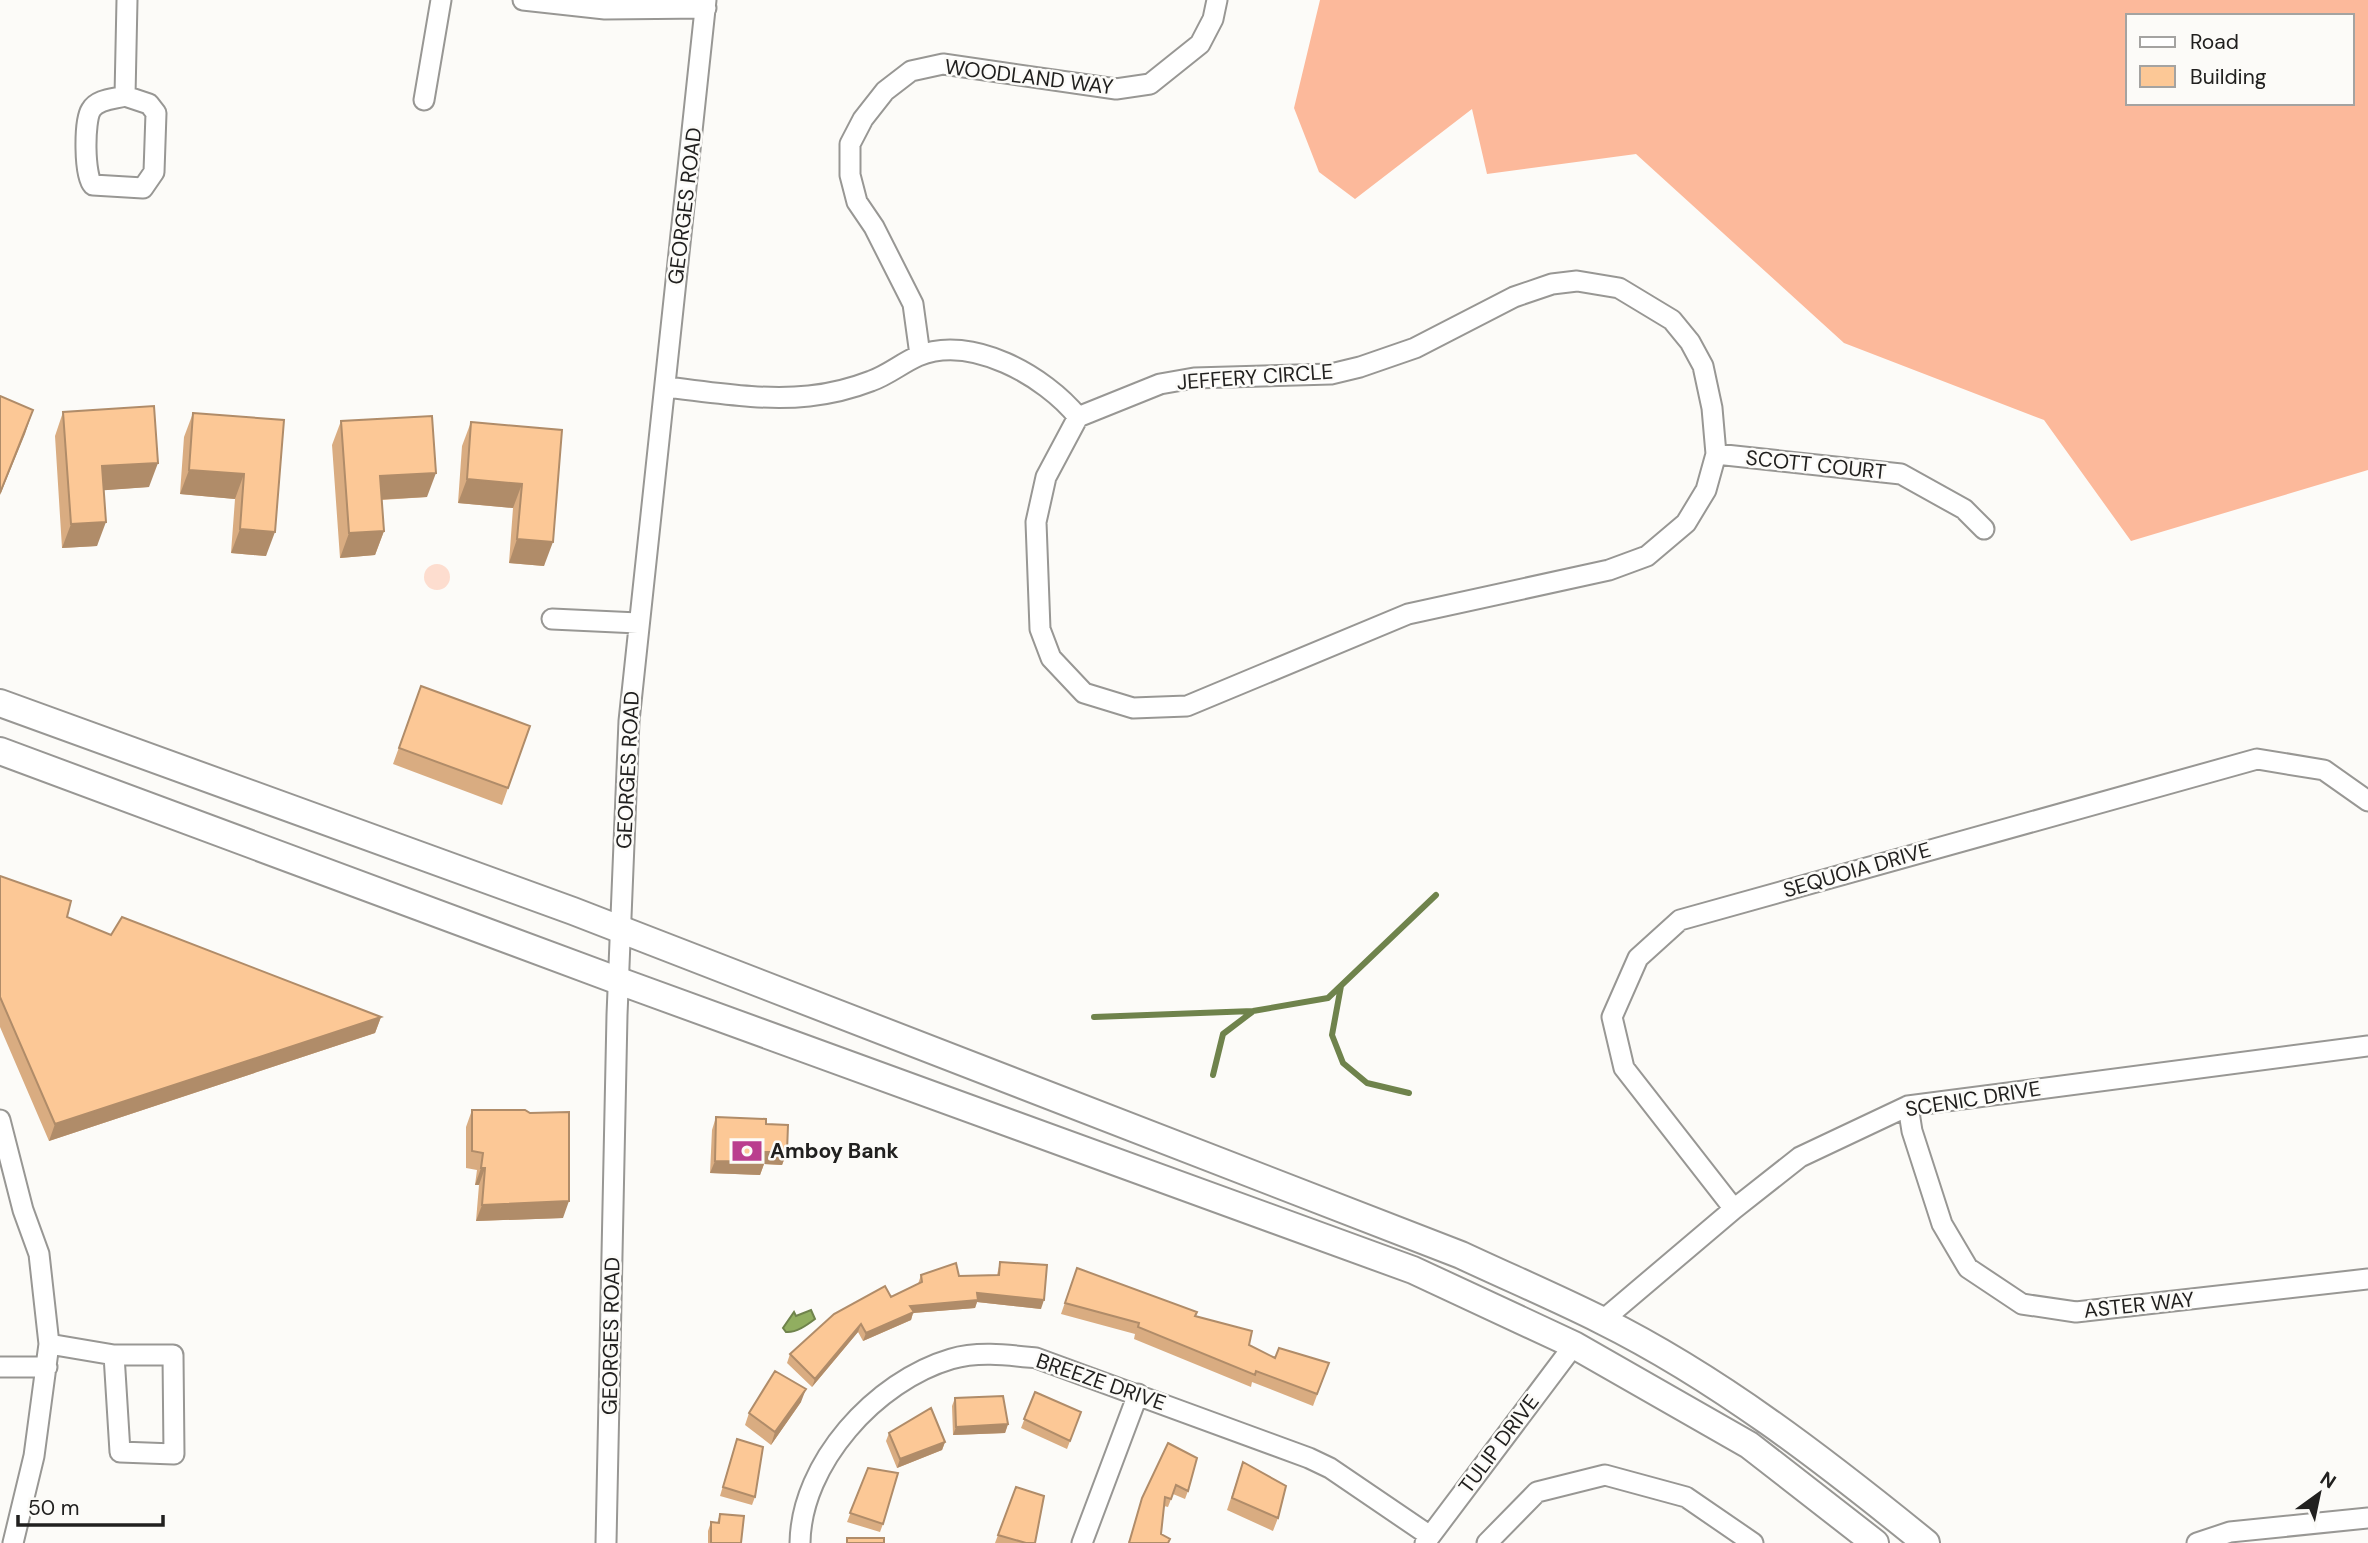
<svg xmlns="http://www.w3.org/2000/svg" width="2368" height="1543" viewBox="0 0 2368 1543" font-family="'DM Sans',sans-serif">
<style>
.green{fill:#fdddcf}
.forest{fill:#fcb99b;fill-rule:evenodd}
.water{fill:#91ae60;stroke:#6f834c;stroke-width:2}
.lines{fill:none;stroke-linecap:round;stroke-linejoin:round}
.stream{stroke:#6f834c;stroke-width:6}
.minor-casing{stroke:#989794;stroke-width:23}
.major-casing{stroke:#989794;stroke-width:30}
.minor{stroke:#fff;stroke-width:19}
.major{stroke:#fff;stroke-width:26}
.wall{fill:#d9ac81}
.shaded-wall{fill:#b08c69}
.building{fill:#fcc896;stroke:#b08c69;stroke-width:2}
.labels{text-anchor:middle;stroke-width:5;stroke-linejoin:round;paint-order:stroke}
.street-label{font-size:21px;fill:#21201f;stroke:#fcfbf8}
.poi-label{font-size:21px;font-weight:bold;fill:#21201f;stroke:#fcfbf8;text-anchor:start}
</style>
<rect width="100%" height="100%" fill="#fcfbf8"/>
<!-- green -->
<path class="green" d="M424 577a13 13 0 1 1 26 0a13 13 0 1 1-26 0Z"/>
<!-- forest -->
<path class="forest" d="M 1320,0 L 2368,0 L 2368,470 L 2131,541 L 2044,420 L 1844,343 L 1636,154 L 1487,174 L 1472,109 L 1355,199 L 1319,172 L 1294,108 ZM 2128,16 L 2352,16 L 2352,103 L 2128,103 Z"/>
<!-- water -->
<path class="water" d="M 811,1310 L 815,1319 C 807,1325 796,1333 786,1332 L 783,1328 L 794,1312 L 796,1316 Z"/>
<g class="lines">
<!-- stream -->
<path class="stream" d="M 1341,986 L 1332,1035 L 1343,1063 L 1367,1083 L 1409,1093
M 1094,1017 L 1253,1011 L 1328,998 L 1436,895
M 1213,1075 L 1223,1034 L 1252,1012"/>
<!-- minor casing -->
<g class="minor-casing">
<path id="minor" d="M 523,0 L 605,9 L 706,8
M 125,96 L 149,104 L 156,113 L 154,172 L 143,188 L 93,185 C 84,176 84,121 91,110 C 97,99 114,99 125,96 Z
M 125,96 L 127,0
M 424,100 L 441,0
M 1577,281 L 1619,288 L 1672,320 L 1690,342 L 1703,366 L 1712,408 L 1716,454 L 1706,490 L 1686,523 L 1647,556 L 1609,570 L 1408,614 L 1187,706 L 1133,708 L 1084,693 L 1051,658 L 1040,629 L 1036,522 L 1046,477 L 1078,417 L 1160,384 L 1194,378 L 1331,374 L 1360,367 L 1415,348 L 1514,297 L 1552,284 Z
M 920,355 L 913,304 L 874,227 L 857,202 L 850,175 L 850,144 L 863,119 L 885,91 L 911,71 L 943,64 L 1116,89 L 1150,84 L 1200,44 L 1213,19 L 1217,0
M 665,387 C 711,392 761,401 809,396 C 828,394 853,388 871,381 C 888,375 902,363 918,356 C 971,334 1045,376 1078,417
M 1716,454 L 1901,474 L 1964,509 L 1984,529
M 552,619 L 638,623
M 1908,1106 L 1912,1131 L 1942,1224 L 1968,1268 L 2022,1304 L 2076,1312 L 2368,1279
M 0,1120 L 23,1210 L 39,1254 L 49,1344 L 34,1456 L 13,1543
M 1734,1209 L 1624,1068 L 1612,1017 L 1638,958 L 1680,920 L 2257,759 L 2324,770 L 2368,801
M 1603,1320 L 1734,1209 L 1800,1157 L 1908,1106 L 2368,1046
M 49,1344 L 114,1355 L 173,1355 L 174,1454 L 120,1452 L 114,1355
M 0,1367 L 47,1367
M 606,1543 L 617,1015 L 629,721 L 706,0
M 800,1543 C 801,1463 876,1381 951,1359 C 978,1351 1008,1355 1036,1358 L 1309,1458 L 1330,1468 L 1430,1536
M 1082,1543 L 1138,1394
M 1425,1543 L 1574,1345
M 1487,1543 L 1537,1492 L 1605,1475 L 1686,1497 L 1753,1543
M 2197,1543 L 2230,1532 L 2368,1518"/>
</g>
<!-- major casing -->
<g class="major-casing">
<path id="major" d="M 0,703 L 573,911 L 1461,1255 C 1508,1277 1555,1297 1601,1320 C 1718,1378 1825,1461 1926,1543
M 0,751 L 619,981 L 1413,1270 L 1574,1345 L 1749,1445 L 1875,1543"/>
</g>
<!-- minor -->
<use href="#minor" class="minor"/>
<!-- major -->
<use href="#major" class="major"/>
</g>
<!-- wall -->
<path class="wall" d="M 63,412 L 149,487 L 104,490 L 97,546 L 62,548 L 55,436 Z
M 193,413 L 284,420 L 266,556 L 231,553 L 235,499 L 180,494 L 184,437 Z
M 341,421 L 427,497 L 382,500 L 384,531 L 375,555 L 340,558 L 332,445 Z
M 471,422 L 562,430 L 544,566 L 509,563 L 513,508 L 458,503 L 462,446 Z
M 421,686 L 530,726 L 502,805 L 393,764 Z
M 0,876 L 67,917 L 111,935 L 381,1017 L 375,1033 L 49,1141 L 0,1027 Z
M 472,1110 L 563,1218 L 476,1221 L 479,1185 L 475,1185 L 477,1170 L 466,1168 L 466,1127 Z
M 716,1117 L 766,1124 L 787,1152 L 782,1165 L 764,1164 L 760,1175 L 710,1173 L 712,1130 Z
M 1000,1262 L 1041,1309 L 977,1302 L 975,1308 L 913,1313 L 911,1320 L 863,1341 L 858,1332 L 812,1387 L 787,1363 L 790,1354 L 891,1297 L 918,1284 L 921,1275 L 959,1276 L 997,1275 Z
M 1077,1268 L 1195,1316 L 1249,1345 L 1275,1358 L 1329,1363 L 1313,1406 L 1252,1382 L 1251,1387 L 1134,1339 L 1135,1334 L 1061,1314 Z
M 1035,1392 L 1081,1412 L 1067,1449 L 1021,1428 Z
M 955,1398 L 1008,1424 L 1005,1433 L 953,1435 L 952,1406 Z
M 801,1402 L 771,1445 L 745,1425 L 749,1413 Z
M 889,1433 L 945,1442 L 942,1450 L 897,1468 L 886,1441 Z
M 1168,1443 L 1188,1491 L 1185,1499 L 1173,1494 L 1168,1507 L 1164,1506 L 1128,1543 Z
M 734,1448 L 755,1497 L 752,1505 L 720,1496 Z
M 1243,1462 L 1278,1518 L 1273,1531 L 1227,1510 Z
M 868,1468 L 883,1524 L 880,1532 L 847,1522 Z
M 720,1514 L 741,1543 L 708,1543 L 708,1531 L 711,1522 L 717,1523 Z
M 998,1535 L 1035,1543 L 995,1543 Z"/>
<!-- shaded-wall -->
<path class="shaded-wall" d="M 33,410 L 25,434 L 0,495 L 0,493 Z
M 158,463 L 149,487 L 94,491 L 102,466 Z
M 189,470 L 244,474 L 235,499 L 180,494 Z
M 436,473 L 427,497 L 372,500 L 380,476 Z
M 467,479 L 522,484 L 513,508 L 458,503 Z
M 106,522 L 97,546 L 62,548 L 71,524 Z
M 240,529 L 275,532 L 266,556 L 231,553 Z
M 384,531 L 375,555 L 340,558 L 349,533 Z
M 517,539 L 553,542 L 544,566 L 509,563 Z
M 381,1017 L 375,1033 L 49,1141 L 55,1124 Z
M 765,1152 L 787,1152 L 782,1165 L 764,1164 L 760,1175 L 710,1173 L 715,1161 Z
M 481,1168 L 485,1168 L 479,1185 L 475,1185 Z
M 569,1201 L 563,1218 L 476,1221 L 482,1205 Z
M 977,1293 L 1044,1300 L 1041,1309 L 977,1302 L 975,1308 L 913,1313 L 911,1320 L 863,1341 L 866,1333 L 910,1306 Z
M 861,1324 L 858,1332 L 812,1387 L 815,1379 Z
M 806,1389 L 801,1402 L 771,1445 L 775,1432 Z
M 1008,1424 L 1005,1433 L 953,1435 L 956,1427 Z
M 945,1442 L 942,1450 L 897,1468 L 900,1459 Z"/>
<!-- building -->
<path class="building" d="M 0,396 L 33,410 L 0,493 Z
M 154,406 L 158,463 L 102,466 L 106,522 L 71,524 L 63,412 Z
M 193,413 L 284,420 L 275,532 L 240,529 L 244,474 L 189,470 Z
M 432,416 L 436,473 L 380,476 L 384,531 L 349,533 L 341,421 Z
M 471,422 L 562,430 L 553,542 L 517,539 L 522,484 L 467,479 Z
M 421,686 L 530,726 L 508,788 L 399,748 Z
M 0,876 L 71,901 L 67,917 L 111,935 L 122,917 L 381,1017 L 55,1124 L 0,997 Z
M 472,1110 L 525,1110 L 530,1113 L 569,1112 L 569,1201 L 482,1205 L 485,1168 L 481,1168 L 483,1153 L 472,1151 Z
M 716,1117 L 766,1119 L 766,1124 L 788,1125 L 787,1152 L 765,1152 L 765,1162 L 715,1161 Z
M 1000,1262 L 1047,1265 L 1044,1300 L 977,1293 L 978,1300 L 910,1306 L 914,1312 L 866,1333 L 861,1324 L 815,1379 L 790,1354 L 834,1314 L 885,1286 L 891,1297 L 922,1282 L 921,1275 L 956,1263 L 959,1276 L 999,1275 Z
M 1077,1268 L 1197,1312 L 1195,1316 L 1252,1331 L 1249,1345 L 1275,1358 L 1279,1348 L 1329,1363 L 1317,1394 L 1256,1371 L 1255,1375 L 1138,1327 L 1139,1323 L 1065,1303 Z
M 775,1371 L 806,1389 L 775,1432 L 749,1413 Z
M 1035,1392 L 1081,1412 L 1070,1441 L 1024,1419 Z
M 1003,1396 L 1008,1424 L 956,1427 L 955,1398 Z
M 931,1408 L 945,1442 L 900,1459 L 889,1433 Z
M 737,1439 L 763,1447 L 755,1497 L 723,1487 Z
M 1168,1443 L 1197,1458 L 1188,1491 L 1176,1485 L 1171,1499 L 1165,1497 L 1161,1534 L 1170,1539 L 1168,1543 L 1129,1543 L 1142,1498 Z
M 1243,1462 L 1286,1486 L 1278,1518 L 1232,1498 Z
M 868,1468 L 898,1473 L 883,1524 L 850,1513 Z
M 1016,1487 L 1044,1496 L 1035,1543 L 1026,1543 L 998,1535 Z
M 720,1514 L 744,1516 L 741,1543 L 711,1543 L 711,1522 L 719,1523 Z
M 847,1538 L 884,1538 L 884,1543 L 847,1543 Z"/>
<!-- icons -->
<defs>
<g id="bank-bare" transform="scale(2.415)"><path d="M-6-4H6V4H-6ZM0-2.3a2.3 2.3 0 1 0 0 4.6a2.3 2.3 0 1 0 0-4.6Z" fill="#ba3e8e" stroke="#fcfbf8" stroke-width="2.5" paint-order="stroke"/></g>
</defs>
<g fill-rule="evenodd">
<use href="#bank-bare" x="747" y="1151"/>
</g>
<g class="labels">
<!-- street labels -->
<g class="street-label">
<text transform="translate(1029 77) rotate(7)" y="7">WOODLAND WAY</text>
<text transform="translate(685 206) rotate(-83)" y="7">GEORGES ROAD</text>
<text transform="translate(1255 377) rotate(-4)" y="7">JEFFERY CIRCLE</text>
<text transform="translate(1816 465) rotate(6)" y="7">SCOTT COURT</text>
<text transform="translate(628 770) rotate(-87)" y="7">GEORGES ROAD</text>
<text transform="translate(1857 870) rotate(-16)" y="7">SEQUOIA DRIVE</text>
<text transform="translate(1973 1099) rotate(-9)" y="7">SCENIC DRIVE</text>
<text transform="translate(2139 1305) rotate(-6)" y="7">ASTER WAY</text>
<text transform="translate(611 1336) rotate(-89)" y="7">GEORGES ROAD</text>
<text transform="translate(1101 1382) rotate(19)" y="7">BREEZE DRIVE</text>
<text transform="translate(1499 1444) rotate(-53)" y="7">TULIP DRIVE</text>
</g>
<!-- poi labels -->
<g class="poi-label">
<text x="770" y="1158">Amboy Bank</text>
</g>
</g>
<!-- legend -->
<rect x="2126" y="14" width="228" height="91" fill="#fcfbf8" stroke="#a4a3a1" stroke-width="2"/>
<rect x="2140" y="37" width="35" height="10" fill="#ffffff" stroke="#a4a3a1" stroke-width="2"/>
<text x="2190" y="49" font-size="21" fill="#21201f">Road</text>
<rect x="2140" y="66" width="35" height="21" fill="#fcc896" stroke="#a4a3a1" stroke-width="2"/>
<text x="2190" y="84" font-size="21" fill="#21201f">Building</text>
<!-- north arrow -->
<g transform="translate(2319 1494) rotate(33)" stroke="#fcfbf8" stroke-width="5" paint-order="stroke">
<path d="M0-5L12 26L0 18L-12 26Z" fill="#21201f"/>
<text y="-10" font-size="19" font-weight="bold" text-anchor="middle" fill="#21201f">N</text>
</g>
<!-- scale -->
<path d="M18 1515v10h145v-10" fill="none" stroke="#21201f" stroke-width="3.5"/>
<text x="28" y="1515" font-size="21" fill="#21201f" stroke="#fcfbf8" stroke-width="5" paint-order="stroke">50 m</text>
</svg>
